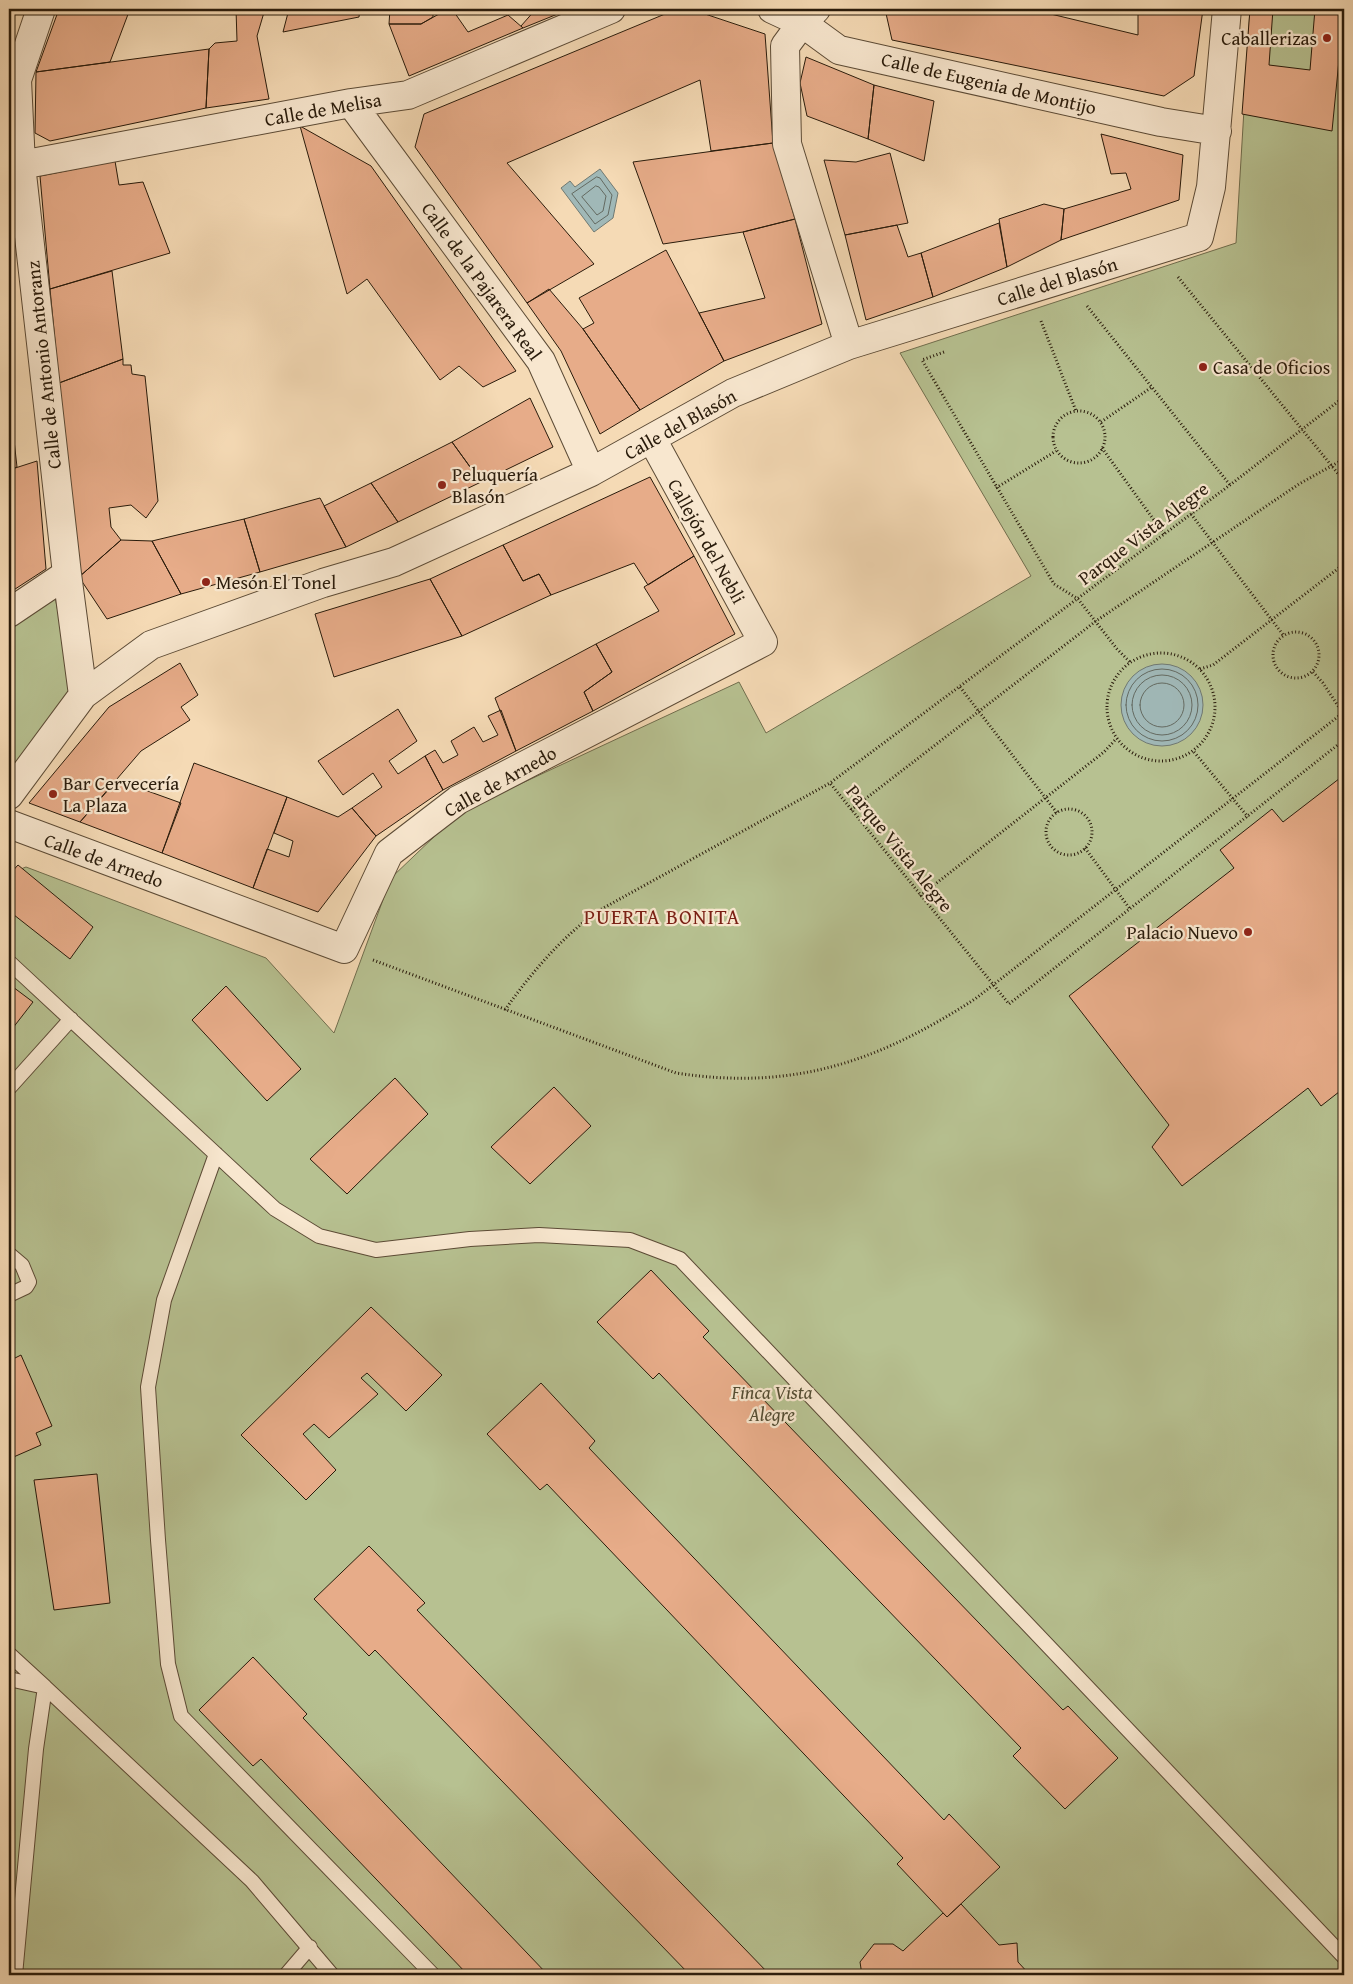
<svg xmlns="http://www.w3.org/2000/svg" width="1353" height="1984" viewBox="0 0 1353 1984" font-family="'Gentium Book Plus',serif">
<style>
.green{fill:#b7c191;stroke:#706e4e}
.water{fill:#a0b8b7;stroke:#707972}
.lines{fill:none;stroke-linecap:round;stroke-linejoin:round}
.shore{stroke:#646a61;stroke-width:1}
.building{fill:#e7ac89;stroke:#291b0b}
.service-casing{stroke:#5c4b36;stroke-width:16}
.minor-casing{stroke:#5c4b36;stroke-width:30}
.path{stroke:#291b0b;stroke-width:3;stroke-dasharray:1 2.5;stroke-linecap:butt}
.service{stroke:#f8e7cf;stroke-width:14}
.minor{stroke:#f8e7cf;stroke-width:28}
.poi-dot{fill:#8f2418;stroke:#f8e7cf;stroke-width:2}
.labels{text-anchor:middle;stroke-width:4.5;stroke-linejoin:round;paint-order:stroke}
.poi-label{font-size:19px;fill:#291b0b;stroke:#f8e7cf;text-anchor:start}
.street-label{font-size:19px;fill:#291b0b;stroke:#f8e7cf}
.park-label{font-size:19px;font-style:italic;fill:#544d33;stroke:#f8e7cf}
.quarter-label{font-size:21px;letter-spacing:1px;fill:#7a1f14;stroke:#f8e7cf}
</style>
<rect width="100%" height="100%" fill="#f5dab5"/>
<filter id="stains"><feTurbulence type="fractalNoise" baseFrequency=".004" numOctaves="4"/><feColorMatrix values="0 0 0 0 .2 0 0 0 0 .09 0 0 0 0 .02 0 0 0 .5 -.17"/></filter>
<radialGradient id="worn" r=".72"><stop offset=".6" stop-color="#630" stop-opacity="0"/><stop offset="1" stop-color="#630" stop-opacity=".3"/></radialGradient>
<!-- green -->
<path class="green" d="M 1250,9 L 1344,9 L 1344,1975 L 9,1975 L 9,878 L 13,872 L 26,867 L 266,958 L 334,1033 L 391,878 L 460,812 L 739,682 L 766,733 L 1031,576 L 900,353 L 1236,243 Z
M 55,597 L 68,661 L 69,697 L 9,791 L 9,628 Z"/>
<!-- water -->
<path class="water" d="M 600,169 L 618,193 L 613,218 L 594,232 L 561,188 L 570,181 L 575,187 Z
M1121 705a41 41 0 1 1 82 0a41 41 0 1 1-82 0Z"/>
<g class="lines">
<!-- shore -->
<path class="shore" d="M 597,177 L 600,178 L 612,195 L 608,215 L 595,224 L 572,194 Z
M 596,186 L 599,187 L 606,196 L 603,211 L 597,215 L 582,197 Z
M1126 705a36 36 0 1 1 72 0a36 36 0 1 1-72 0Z
M1132 705a30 30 0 1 1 60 0a30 30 0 1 1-60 0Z
M1140 705a22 22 0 1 1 44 0a22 22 0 1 1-44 0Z"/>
</g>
<!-- building -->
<path class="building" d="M 59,9 L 130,9 L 110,62 L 36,72 Z
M 236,9 L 265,9 L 257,36 L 269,99 L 206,108 L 209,49 L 215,43 L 237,41 Z
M 289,9 L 360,9 L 359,17 L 283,32 Z
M 390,9 L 433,9 L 433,17 L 421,24 L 389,24 Z
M 448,9 L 452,9 L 468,32 L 508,15 L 523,28 L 409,76 L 389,24 L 421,24 Z
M 536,9 L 570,9 L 523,28 L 521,26 Z
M 677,9 L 690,9 L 765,34 L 773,143 L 711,151 L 700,80 L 507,163 L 594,264 L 527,303 L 415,147 L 424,114 Z
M 885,9 L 1030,9 L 1138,35 L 1138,9 L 1203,9 L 1194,76 L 1164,96 L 892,40 Z
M 1250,9 L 1273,9 L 1269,65 L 1310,70 L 1315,9 L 1344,9 L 1332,131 L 1242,114 Z
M 209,49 L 206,108 L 50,141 L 35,133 L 36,72 Z
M 806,57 L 874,85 L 868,139 L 807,116 L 800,83 Z
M 874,85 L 934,101 L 924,161 L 868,139 Z
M 300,126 L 371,166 L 516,371 L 483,387 L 459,366 L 440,380 L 367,279 L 347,294 Z
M 1101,134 L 1183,155 L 1179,200 L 1061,240 L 1064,209 L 1131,189 L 1126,173 L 1111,174 Z
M 773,143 L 795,219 L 743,232 L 663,244 L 633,162 Z
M 890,153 L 908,223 L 845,235 L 824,160 L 856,162 Z
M 115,161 L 119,185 L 143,182 L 170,253 L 50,289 L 40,176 Z
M 1044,204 L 1064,209 L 1061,240 L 1007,267 L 999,219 Z
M 795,219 L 822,324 L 724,361 L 699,313 L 765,298 L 743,232 Z
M 999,223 L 1007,267 L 933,297 L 921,253 Z
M 897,225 L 908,257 L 921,253 L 933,297 L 866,320 L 845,235 Z
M 666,250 L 724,361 L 640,410 L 583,329 L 594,323 L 579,298 Z
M 112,271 L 123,359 L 59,383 L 50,289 Z
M 549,289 L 583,329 L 640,410 L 600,434 L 561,351 L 527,303 Z
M 123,359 L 123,365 L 131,365 L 132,374 L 145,376 L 158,501 L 146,518 L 131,505 L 109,508 L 111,527 L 121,540 L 79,577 L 59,383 Z
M 9,395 L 17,467 L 9,470 Z
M 530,398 L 553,447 L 481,482 L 452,442 Z
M 452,442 L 481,482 L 398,522 L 371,483 Z
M 37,461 L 46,569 L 9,593 L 9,470 Z
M 650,477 L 694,556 L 648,585 L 634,563 L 551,595 L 539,574 L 523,581 L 503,545 Z
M 371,483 L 398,522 L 346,547 L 324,506 Z
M 320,498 L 346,547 L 260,572 L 244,519 Z
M 244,519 L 260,572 L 181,594 L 152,541 Z
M 121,540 L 152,541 L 181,594 L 107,619 L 79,577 Z
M 503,545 L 523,581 L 539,574 L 551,595 L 462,636 L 430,579 Z
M 694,556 L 735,634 L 593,711 L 584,692 L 612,672 L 596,644 L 659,611 L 644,587 Z
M 430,579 L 462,636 L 334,677 L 315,614 Z
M 596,644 L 612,672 L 584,692 L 593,711 L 516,751 L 495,698 Z
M 180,663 L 198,695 L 181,707 L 190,720 L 141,751 L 80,822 L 29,803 L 109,707 Z
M 398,709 L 417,741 L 389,761 L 398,774 L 425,756 L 443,790 L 376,836 L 352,808 L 382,787 L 373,773 L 343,795 L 318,761 Z
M 501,710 L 516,751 L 443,790 L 425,756 L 435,750 L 443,763 L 458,755 L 451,741 L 474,727 L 483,742 L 498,735 L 488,716 Z
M 194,763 L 287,797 L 253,888 L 162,853 Z
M 1344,775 L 1344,1088 L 1321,1106 L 1308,1088 L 1182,1186 L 1152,1147 L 1169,1125 L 1069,996 L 1234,868 L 1220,850 L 1272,809 L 1283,822 Z
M 117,780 L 181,803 L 162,853 L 80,822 Z
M 287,797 L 338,817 L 352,808 L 376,836 L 318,912 L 253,888 L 267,849 L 289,857 L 293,841 L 274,833 Z
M 18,865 L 93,927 L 70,959 L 9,911 L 9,875 Z
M 9,984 L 33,1002 L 9,1033 Z
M 226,986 L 301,1069 L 267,1101 L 192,1020 Z
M 395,1078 L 428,1114 L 347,1194 L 310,1159 Z
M 554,1087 L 591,1126 L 530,1184 L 491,1147 Z
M 651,1270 L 709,1331 L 703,1337 L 1063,1710 L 1068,1706 L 1118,1758 L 1065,1809 L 1013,1756 L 1021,1748 L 659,1373 L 653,1379 L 597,1322 Z
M 371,1307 L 442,1375 L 406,1411 L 367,1373 L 361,1378 L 378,1394 L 329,1438 L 314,1424 L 303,1434 L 336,1470 L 306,1500 L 241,1435 Z
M 21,1355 L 52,1426 L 36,1433 L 41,1445 L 9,1459 L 9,1361 Z
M 541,1383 L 595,1441 L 589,1448 L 944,1820 L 949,1814 L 1000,1867 L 947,1917 L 897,1864 L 903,1858 L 547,1484 L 540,1490 L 487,1434 Z
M 97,1474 L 110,1603 L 54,1610 L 34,1480 Z
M 369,1546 L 425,1603 L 417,1610 L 770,1975 L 690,1975 L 375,1650 L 369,1656 L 314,1599 Z
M 253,1657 L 307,1714 L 303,1718 L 548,1975 L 468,1975 L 261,1759 L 253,1766 L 199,1710 Z
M 961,1904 L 999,1945 L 1017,1943 L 1018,1962 L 1030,1975 L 862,1975 L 860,1962 L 874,1944 L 893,1944 L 903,1951 L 943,1913 L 947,1917 Z"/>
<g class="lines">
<!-- service casing -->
<g class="service-casing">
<path id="service" d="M 9,962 L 275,1209 L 319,1236 L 376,1250 L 470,1239 L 539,1235 L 630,1240 L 680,1259 L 1344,1957
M 9,1088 L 71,1019
M 216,1154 L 164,1300 L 148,1387 L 158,1540 L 168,1664 L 181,1716 L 433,1975
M 9,1254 L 22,1265 L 29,1282 L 26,1287 L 9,1295
M 9,1654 L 45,1687 L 36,1749 L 15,1975
M 9,1679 L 45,1687 L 252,1881 L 332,1975
M 286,1975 L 310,1947"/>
</g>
<!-- minor casing -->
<g class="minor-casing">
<path id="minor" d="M 41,9 L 17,80 L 21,165 L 67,574 L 83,695
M 772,9 L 802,23 L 839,50 L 1161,122 L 1217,131
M 816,9 L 802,23 L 785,46 L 787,144 L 849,345
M 351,103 L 541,361 L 591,472
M 21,165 L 351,103 L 408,95 L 611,9
M 9,613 L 67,574
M 9,795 L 83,695 L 151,645 L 323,583 L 394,562 L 591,472 L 733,393 L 849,345 L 1199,237 L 1211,187 L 1227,9
M 9,824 L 344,949 L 389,853 L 458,800 L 763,642 L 652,439"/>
</g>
<!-- path -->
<path class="path" d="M 1178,277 L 1344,481
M 1087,306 L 1230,485
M 1041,321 L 1076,411
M 944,352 L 922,360 L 1054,584 L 1078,599 L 1117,649 L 1130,662
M 1344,397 L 1230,485 L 830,783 L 1009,1004 L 1344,740
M1053 437a26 26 0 1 1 52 0a26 26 0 1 1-52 0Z
M 1101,422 L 1152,387
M 1102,448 L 1164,534
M 996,488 L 1056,451
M 1191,514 L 1284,636
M1273 655a23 23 0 1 1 46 0a23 23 0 1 1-46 0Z
M1107 707a54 54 0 1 1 108 0a54 54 0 1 1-108 0Z
M 1200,669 L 1213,665 L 1344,564
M 1313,672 L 1323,683 L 1344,715
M 960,687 L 1057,813
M 1194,752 L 1248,817
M1046 832a23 23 0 1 1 46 0a23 23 0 1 1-46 0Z
M 851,810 L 1096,621 L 1299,484 L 1344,459
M 1085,848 L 1130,909
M 920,896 L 1104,752 L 1116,739
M 373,960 L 676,1073 C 794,1091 877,1062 975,999 L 1344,712
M 505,1010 C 531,973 561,938 598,911 L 830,783"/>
<!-- service -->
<use href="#service" class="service"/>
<!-- minor -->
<use href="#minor" class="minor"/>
</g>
<!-- markers -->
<g class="poi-dot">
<circle cx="1327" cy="38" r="5"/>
<circle cx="1203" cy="367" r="5"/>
<circle cx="442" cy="485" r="5"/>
<circle cx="206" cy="582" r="5"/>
<circle cx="53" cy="794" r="5"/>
<circle cx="1248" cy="932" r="5"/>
</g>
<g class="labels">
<!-- poi labels -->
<g class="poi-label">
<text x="1317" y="45" text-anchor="end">Caballerizas</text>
<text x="1213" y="374">Casa de Oficios</text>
<text x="452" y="481">Peluquería<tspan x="452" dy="22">Blasón</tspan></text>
<text x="216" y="589">Mesón El Tonel</text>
<text x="63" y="790">Bar Cervecería<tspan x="63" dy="22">La Plaza</tspan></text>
<text x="1238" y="939" text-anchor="end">Palacio Nuevo</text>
</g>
<!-- street labels -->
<g class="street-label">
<text transform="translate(989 83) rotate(13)" y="7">Calle de Eugenia de Montijo</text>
<text transform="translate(323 109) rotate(-10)" y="7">Calle de Melisa</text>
<text transform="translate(482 281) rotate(54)" y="7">Calle de la Pajarera Real</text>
<text transform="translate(1057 281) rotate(-17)" y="7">Calle del Blasón</text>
<text transform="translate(43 365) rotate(-96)" y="7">Calle de Antonio Antoranz</text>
<text transform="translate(680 424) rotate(-29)" y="7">Calle del Blasón</text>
<text transform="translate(1143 533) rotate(-37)" y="7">Parque Vista Alegre</text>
<text transform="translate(707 541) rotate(61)" y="7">Callejón del Nebli</text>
<text transform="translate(500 781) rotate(-29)" y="7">Calle de Arnedo</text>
<text transform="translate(900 848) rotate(51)" y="7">Parque Vista Alegre</text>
<text transform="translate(104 860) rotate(20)" y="7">Calle de Arnedo</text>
</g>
<!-- park labels -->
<g class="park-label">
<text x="772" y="1399">Finca Vista<tspan x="772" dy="22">Alegre</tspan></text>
</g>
<!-- quarter labels -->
<g class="quarter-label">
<text x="662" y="924">PUERTA BONITA</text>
</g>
</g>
<!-- margin -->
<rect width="1353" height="1984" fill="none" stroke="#f5dab5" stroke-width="30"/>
<rect x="10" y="10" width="1333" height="1964" fill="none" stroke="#291b0b" stroke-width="2.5"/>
<rect x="15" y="15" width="1323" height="1954" fill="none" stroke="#291b0b"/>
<rect width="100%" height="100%" filter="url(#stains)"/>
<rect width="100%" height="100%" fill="url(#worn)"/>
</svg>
